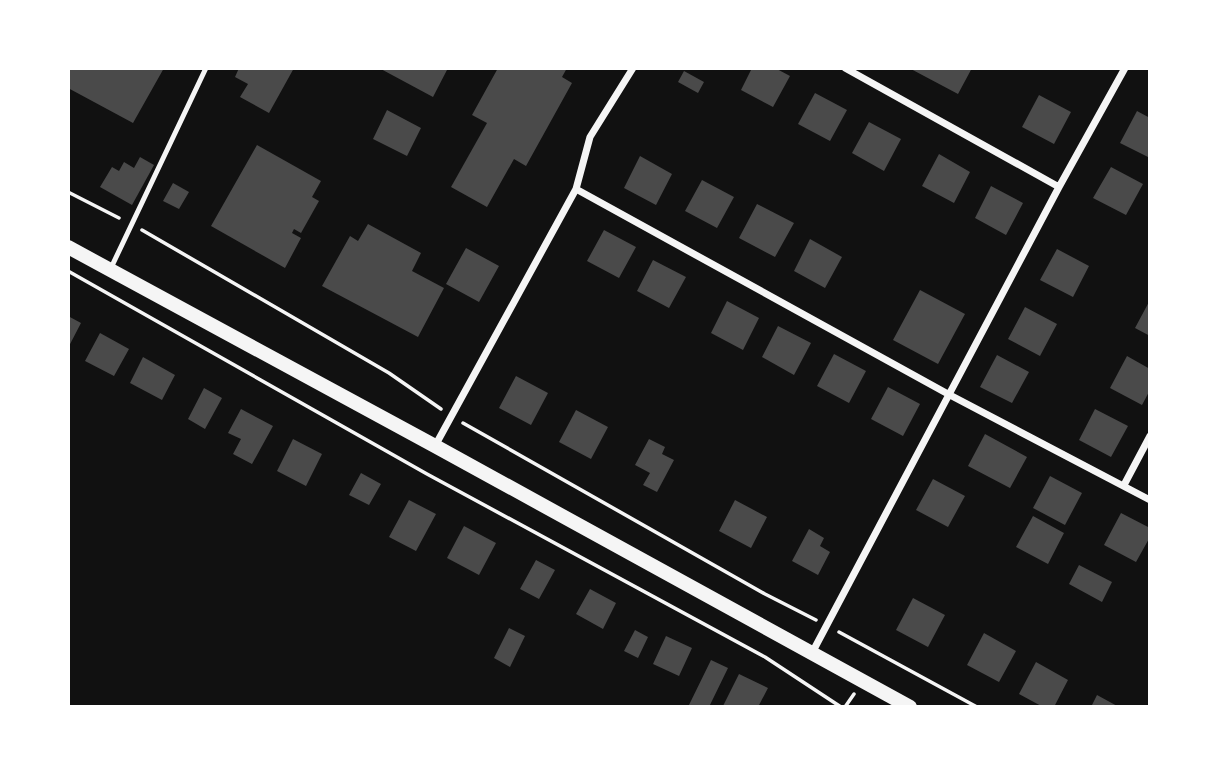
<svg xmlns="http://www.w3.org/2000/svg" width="1218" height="775" viewBox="0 0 1218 775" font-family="Mulish,sans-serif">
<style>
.building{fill:#4a4a4a}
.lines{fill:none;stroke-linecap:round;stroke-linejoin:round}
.path{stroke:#f5f5f5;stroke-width:3.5}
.service{stroke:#f5f5f5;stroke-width:5}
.minor{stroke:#f5f5f5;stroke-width:7}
.secondary{stroke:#f5f5f5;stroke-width:14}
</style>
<rect width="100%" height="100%" fill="#111"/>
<!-- building -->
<path class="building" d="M 68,68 L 164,68 L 133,123 L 68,88 Z
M 239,68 L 294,68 L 269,113 L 240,97 L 248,84 L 235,77 Z
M 379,68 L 448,68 L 433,97 Z
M 498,68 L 567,68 L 562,77 L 572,83 L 526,166 L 514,159 L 487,207 L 451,187 L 487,123 L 472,115 Z
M 752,68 L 775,68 L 790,76 L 773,107 L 741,90 Z
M 909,68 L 972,68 L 958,94 Z
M 684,71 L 704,82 L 698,93 L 678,82 Z
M 815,93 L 847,110 L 830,141 L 798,124 Z
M 1039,95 L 1071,112 L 1054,144 L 1022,127 Z
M 387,110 L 421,128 L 407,156 L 373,139 Z
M 1137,111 L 1150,118 L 1150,158 L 1120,143 Z
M 869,122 L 901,139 L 884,171 L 852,153 Z
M 257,145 L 321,181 L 312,197 L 319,201 L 301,233 L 294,229 L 292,233 L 301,238 L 285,268 L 211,226 Z
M 939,154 L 970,172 L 954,203 L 922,186 Z
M 640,156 L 672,174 L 656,205 L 624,188 Z
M 140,157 L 154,165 L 132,205 L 100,187 L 112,167 L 119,171 L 124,162 L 134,168 Z
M 1111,167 L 1143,184 L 1126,215 L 1093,198 Z
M 702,180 L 734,197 L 717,228 L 685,211 Z
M 173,183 L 189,192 L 179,209 L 163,201 Z
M 991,186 L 1023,203 L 1006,235 L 975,218 Z
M 757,204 L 794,223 L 775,257 L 739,238 Z
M 368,224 L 421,253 L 412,271 L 444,288 L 418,337 L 322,286 L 350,236 L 358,241 Z
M 604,230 L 636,247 L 619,278 L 587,261 Z
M 810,239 L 842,257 L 825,288 L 794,271 Z
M 466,248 L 499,266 L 479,302 L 446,284 Z
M 1057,249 L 1089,266 L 1073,297 L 1040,280 Z
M 653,260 L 686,277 L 669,308 L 637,291 Z
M 920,290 L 965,314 L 938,364 L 893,340 Z
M 1150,300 L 1150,336 L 1135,328 Z
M 727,301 L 759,318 L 743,350 L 711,333 Z
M 1025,307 L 1057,324 L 1040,356 L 1008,339 Z
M 68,316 L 81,323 L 68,348 Z
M 778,326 L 811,343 L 794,375 L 762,357 Z
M 100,333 L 129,349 L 114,376 L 85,361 Z
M 834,354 L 866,371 L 849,403 L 817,386 Z
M 997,355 L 1029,372 L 1012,403 L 980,387 Z
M 1127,356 L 1150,369 L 1150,390 L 1142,405 L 1110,388 Z
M 143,357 L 175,375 L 162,400 L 130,383 Z
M 516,376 L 548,393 L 531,425 L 499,408 Z
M 888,387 L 920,404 L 903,436 L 871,419 Z
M 204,388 L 222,398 L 205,429 L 188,419 Z
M 241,409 L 273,426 L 252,464 L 233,454 L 241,439 L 228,433 Z
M 1095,409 L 1128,426 L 1111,457 L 1079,440 Z
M 576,410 L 608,427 L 591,459 L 559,442 Z
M 985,434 L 1027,457 L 1010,488 L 968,466 Z
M 293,439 L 322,454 L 306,486 L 277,471 Z
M 649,439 L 665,447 L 662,454 L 674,460 L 657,492 L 643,485 L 650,473 L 635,465 Z
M 361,473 L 381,484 L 369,505 L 349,495 Z
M 1050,476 L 1082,493 L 1065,525 L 1033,508 Z
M 933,479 L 965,496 L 948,527 L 916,510 Z
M 409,500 L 436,514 L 416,551 L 389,537 Z
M 735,500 L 767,517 L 751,548 L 719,531 Z
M 1121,513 L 1150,528 L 1150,537 L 1136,562 L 1104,545 Z
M 1033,516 L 1064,533 L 1048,564 L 1016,547 Z
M 464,526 L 496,543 L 479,575 L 447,558 Z
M 809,529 L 824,538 L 820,546 L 830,552 L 818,575 L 792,561 Z
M 536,560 L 555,570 L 539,599 L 520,589 Z
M 1079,565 L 1112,582 L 1102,602 L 1069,584 Z
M 590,589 L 616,603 L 603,629 L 576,614 Z
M 913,598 L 945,615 L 928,647 L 896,630 Z
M 509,628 L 525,636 L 510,667 L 494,658 Z
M 635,630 L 648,637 L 638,658 L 624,651 Z
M 984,633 L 1016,651 L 999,682 L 967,665 Z
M 666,636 L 692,648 L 679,676 L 653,664 Z
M 711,660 L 728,668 L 709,707 L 688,707 Z
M 1036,662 L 1068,680 L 1054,707 L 1043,707 L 1019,694 Z
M 739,674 L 768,688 L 758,707 L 723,706 Z
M 1097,695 L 1119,707 L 1091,707 Z"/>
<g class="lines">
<!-- path -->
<path class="path" d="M 68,192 L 119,218
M 142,230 L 389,373 L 441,409
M 68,271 L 427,474 L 765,657 L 841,707
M 463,423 L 765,594 L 816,620
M 839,632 L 977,707
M 845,707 L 854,694"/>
<!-- service -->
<path class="service" d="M 110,270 L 206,68"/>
<!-- minor -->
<path class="minor" d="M 845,68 L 1059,187
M 576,189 L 948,394 L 1150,500
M 435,446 L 576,189 L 590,137 L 633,68
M 1124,485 L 1150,436
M 812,653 L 1059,187 L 1125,68"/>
<!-- secondary -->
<path class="secondary" d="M 68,247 L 435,446 L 910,707"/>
</g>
<!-- border -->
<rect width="1218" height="775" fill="none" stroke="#ffffff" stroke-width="140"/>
</svg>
